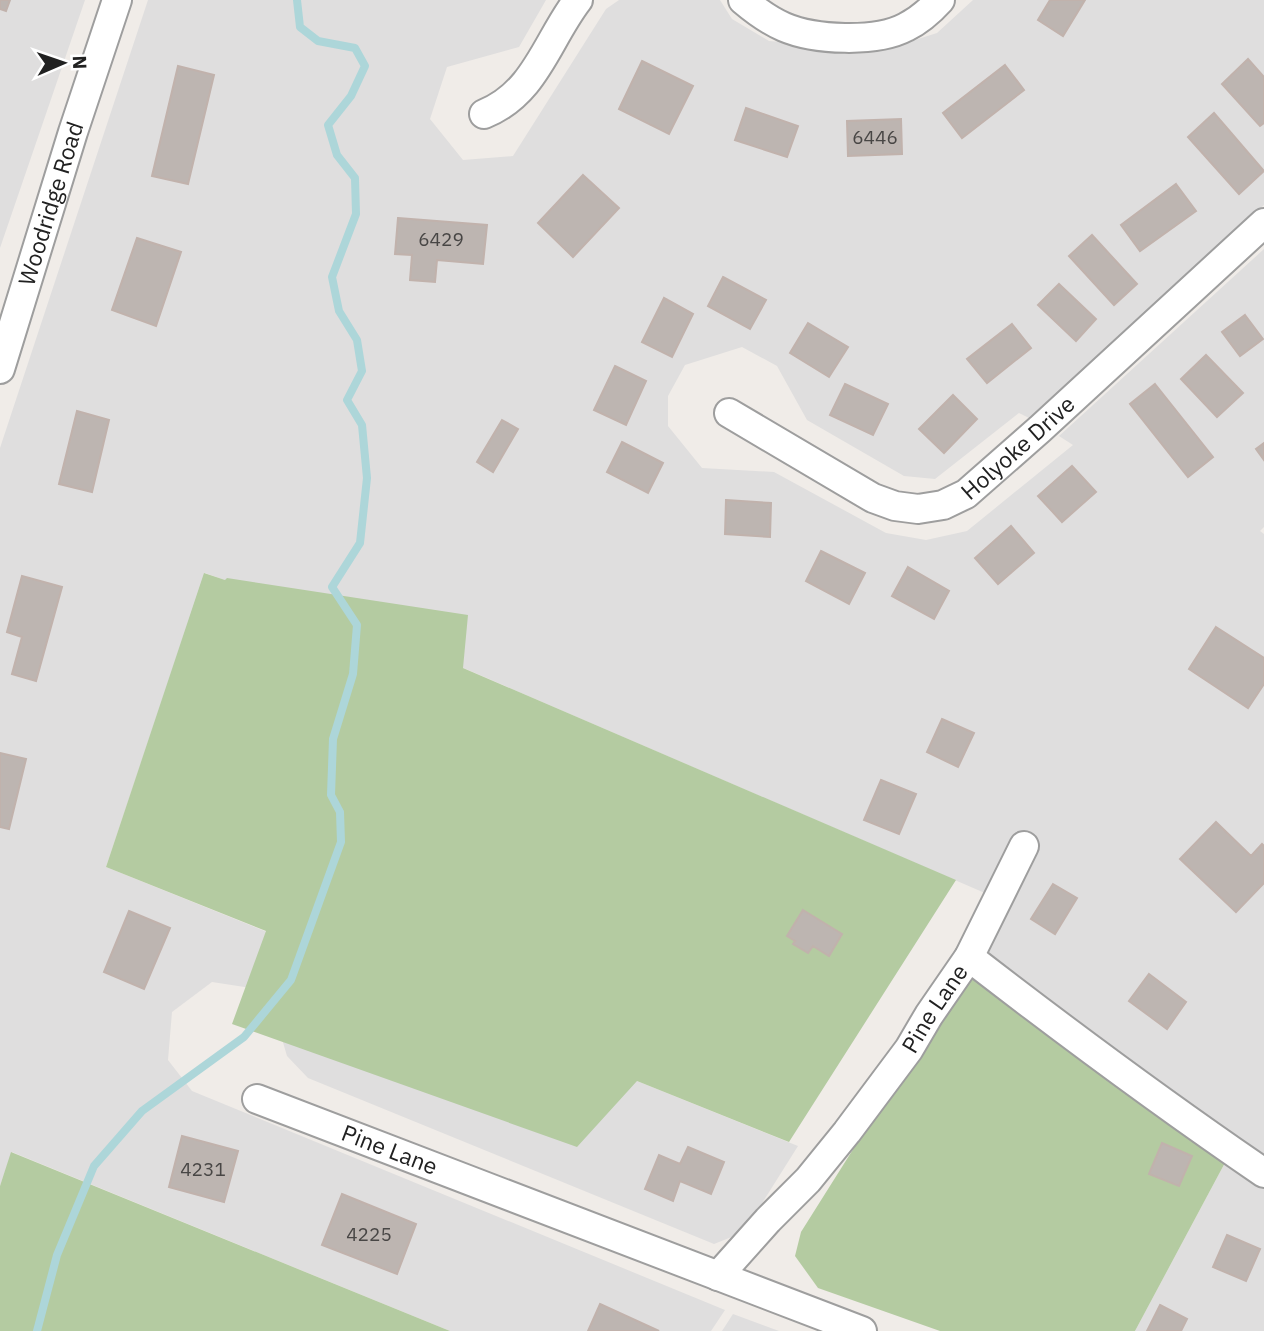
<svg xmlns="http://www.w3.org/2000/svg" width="1264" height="1331" viewBox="0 0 1264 1331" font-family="'IBM Plex Sans',sans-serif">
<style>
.residential{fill:#dfdede}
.forest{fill:#b4cba1}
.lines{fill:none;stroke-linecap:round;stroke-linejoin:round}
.stream{stroke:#add6d9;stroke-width:8}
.building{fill:#bdb5b1;stroke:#c1b2ac;stroke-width:2}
.street-casing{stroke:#9e9e9e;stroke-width:32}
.street{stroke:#fff;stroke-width:28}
.labels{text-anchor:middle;stroke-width:7;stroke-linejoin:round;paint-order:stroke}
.number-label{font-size:19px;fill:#484645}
.street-label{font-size:23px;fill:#212121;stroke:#fff}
</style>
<rect width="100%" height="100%" fill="#f0ece8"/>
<!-- residential -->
<path class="residential" d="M 0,0 L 85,0 L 0,248 Z
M 148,0 L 546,0 L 519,47 L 447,67 L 430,119 L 463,160 L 513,156 L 606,9 L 619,0 L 720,0 L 732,19 L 769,41 L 883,50 L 937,33 L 973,0 L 1264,0 L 1264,205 L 1029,418 L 1019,413 L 935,479 L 904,476 L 807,420 L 777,366 L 742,347 L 685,365 L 668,396 L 668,426 L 702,468 L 774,472 L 886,533 L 926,540 L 967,531 L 1073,445 L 1059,436 L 1264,249 L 1264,527 L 1260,531 L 1264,534 L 1264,1331 L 1135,1331 L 1235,1144 L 978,951 L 1008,903 L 424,651 L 205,573 L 106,867 L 798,1146 L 744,1232 L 714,1244 L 308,1078 L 287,1056 L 273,1008 L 251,988 L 212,982 L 172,1012 L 168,1060 L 192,1091 L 725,1310 L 711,1331 L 450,1331 L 12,1152 L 0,1186 L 0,448 Z
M 733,1314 L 779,1331 L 722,1331 Z"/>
<!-- forest -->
<path class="forest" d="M 204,573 L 225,580 L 227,578 L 468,615 L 463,668 L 956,880 L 789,1142 L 637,1081 L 577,1147 L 232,1024 L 266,931 L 106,867 Z
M 978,951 L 1235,1144 L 1135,1331 L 940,1331 L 818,1288 L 795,1256 L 801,1232 Z
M 11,1152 L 450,1331 L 0,1331 L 0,1186 Z"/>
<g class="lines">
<!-- stream -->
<path class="stream" d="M 37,1331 L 57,1255 L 94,1166 L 142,1111 L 244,1037 L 291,980 L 341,842 L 340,812 L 331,795 L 333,739 L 353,674 L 357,625 L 332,587 L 360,543 L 367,478 L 362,425 L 347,400 L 362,371 L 357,340 L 339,311 L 332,277 L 356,214 L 355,178 L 337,155 L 328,125 L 351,96 L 365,66 L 355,48 L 318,41 L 300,27 L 297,0"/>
</g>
<!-- building -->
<path class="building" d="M 0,0 L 10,0 L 6,11 L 0,9 Z
M 1050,0 L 1085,0 L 1063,36 L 1038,20 Z
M 1248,59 L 1264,77 L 1264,123 L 1260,126 L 1222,84 Z
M 642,61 L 693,86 L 669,134 L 619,109 Z
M 1005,65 L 1024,90 L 962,138 L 943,113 Z
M 178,66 L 214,75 L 188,184 L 152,176 Z
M 746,108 L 798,126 L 787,157 L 735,140 Z
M 1214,113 L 1264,171 L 1239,194 L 1188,137 Z
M 901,119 L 902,154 L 848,156 L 847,121 Z
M 583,175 L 619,208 L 573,257 L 538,223 Z
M 1176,184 L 1196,211 L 1140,251 L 1121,225 Z
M 398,218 L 487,225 L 483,264 L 437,260 L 435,282 L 410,280 L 412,255 L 395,254 Z
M 1092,235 L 1137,284 L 1114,305 L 1069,256 Z
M 137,238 L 181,252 L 156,326 L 112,310 Z
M 723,277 L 766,300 L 750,329 L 708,306 Z
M 1059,284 L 1096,319 L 1076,341 L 1038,305 Z
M 664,298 L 693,314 L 672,357 L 642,342 Z
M 1245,315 L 1263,339 L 1240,356 L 1222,332 Z
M 808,323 L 848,347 L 829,377 L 790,353 Z
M 1012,324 L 1031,348 L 987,383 L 967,359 Z
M 1206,355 L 1243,393 L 1217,417 L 1181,379 Z
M 615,366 L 646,381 L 626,425 L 594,410 Z
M 845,384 L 888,404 L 873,435 L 830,415 Z
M 1155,384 L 1213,457 L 1188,477 L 1130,404 Z
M 953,395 L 977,419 L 944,453 L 919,429 Z
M 77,411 L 109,420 L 92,492 L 59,484 Z
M 502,420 L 518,429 L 493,472 L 477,462 Z
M 622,442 L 663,463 L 648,493 L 607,472 Z
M 1264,443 L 1264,460 L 1256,449 Z
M 1072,466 L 1096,492 L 1062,522 L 1038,496 Z
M 726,500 L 771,503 L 770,537 L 725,534 Z
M 1011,526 L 1034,553 L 998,584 L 975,558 Z
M 821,551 L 865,573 L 849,604 L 806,581 Z
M 908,567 L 949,591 L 934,619 L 892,596 Z
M 22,576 L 62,587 L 36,681 L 12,674 L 22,637 L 7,632 Z
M 1216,627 L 1264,658 L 1264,684 L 1248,708 L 1189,669 Z
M 942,719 L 974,733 L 958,767 L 927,752 Z
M 0,753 L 26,759 L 9,829 L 0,827 Z
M 881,780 L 916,794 L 899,834 L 864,820 Z
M 1216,822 L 1251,856 L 1262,844 L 1264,846 L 1264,883 L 1236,912 L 1180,859 Z
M 1053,884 L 1077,898 L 1055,934 L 1031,919 Z
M 803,910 L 842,934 L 829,956 L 813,946 L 808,953 L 793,944 L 795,941 L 787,936 Z
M 129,911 L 170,928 L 144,989 L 104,972 Z
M 1149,974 L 1186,1002 L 1167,1029 L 1129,1001 Z
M 182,1136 L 238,1151 L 224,1202 L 169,1187 Z
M 1162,1143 L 1192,1156 L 1179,1186 L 1149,1174 Z
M 688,1147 L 724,1162 L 711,1194 L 680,1181 L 673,1201 L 645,1189 L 659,1155 L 680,1164 Z
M 342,1194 L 416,1224 L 397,1274 L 322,1245 Z
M 1227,1235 L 1260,1249 L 1246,1281 L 1213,1267 Z
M 600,1304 L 659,1331 L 588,1331 Z
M 1160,1305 L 1187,1319 L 1181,1331 L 1147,1331 Z"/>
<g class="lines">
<!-- street casing -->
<g class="street-casing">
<g id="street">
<path d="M 743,0 C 756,11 768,20 784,27 C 814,40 876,43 906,27 C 920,20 930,11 940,0"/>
<path d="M 484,114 C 536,93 547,40 578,0"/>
<path id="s1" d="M 0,369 L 73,132 L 117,0"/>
<path id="s2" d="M 729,413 L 873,498 L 895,506 L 918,509 L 943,505 L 966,494 L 1040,429 L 1264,223"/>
<path d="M 969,957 C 1066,1032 1163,1104 1264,1173"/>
<path id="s3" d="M 257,1099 L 862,1331"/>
<path id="s4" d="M 718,1276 L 768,1220 L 808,1180 L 847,1132 L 909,1049 L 929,1015 L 969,957 L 1024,846"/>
</g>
</g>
<!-- street -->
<use href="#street" class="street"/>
</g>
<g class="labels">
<!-- number labels -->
<g class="number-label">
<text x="875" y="144">6446</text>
<text x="441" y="246">6429</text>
<text x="203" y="1176">4231</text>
<text x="369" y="1241">4225</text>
</g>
<!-- street labels -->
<g class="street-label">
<text dy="8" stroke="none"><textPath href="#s1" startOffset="173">Woodridge Road</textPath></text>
<text dy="8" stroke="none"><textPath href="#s2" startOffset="334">Holyoke Drive</textPath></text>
<text dy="8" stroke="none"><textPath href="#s4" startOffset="345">Pine Lane</textPath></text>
<text dy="8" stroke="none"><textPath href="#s3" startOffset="142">Pine Lane</textPath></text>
</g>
</g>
<!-- north arrow -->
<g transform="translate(63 63) rotate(88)" stroke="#ffffff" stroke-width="5" paint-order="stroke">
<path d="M0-5L12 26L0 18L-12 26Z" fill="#212121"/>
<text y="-10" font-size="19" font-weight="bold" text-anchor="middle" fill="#212121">N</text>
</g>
</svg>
